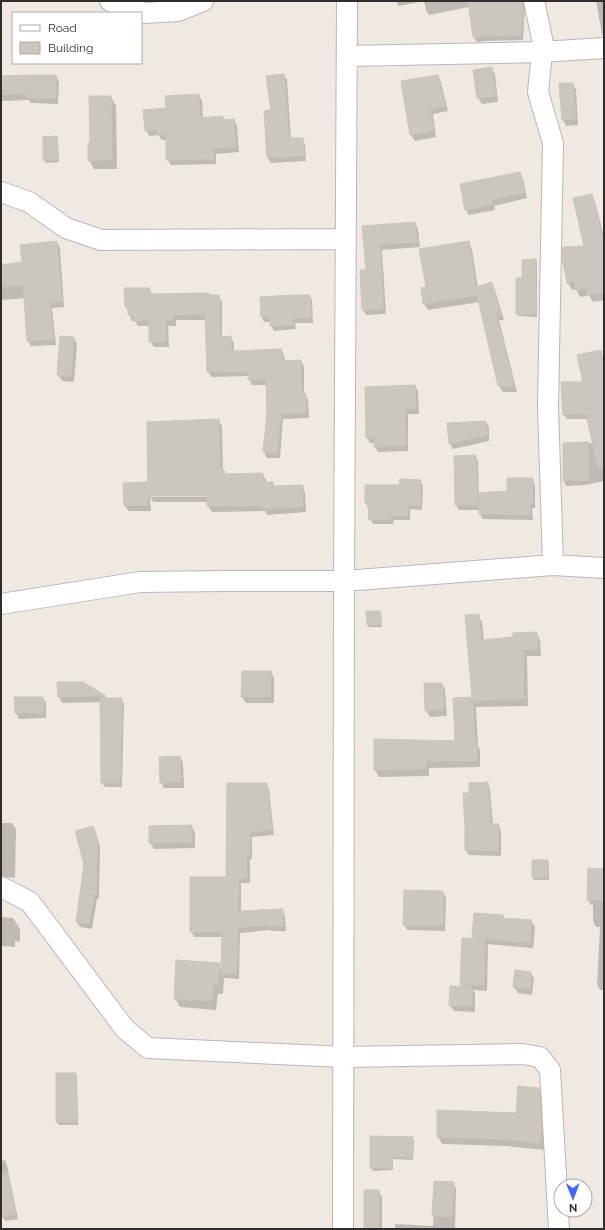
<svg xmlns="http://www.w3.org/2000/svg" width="605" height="1230" viewBox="0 0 605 1230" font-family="Raleway,sans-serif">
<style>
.shadow{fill:#0003;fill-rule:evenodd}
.building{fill:#cbc7bf;stroke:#cbc5ba}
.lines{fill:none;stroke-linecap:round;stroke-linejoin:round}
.street-casing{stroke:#b4b7c1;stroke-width:22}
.street{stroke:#fff;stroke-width:20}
</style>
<rect width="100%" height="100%" fill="#efe9e1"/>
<!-- shadow -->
<path class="shadow" d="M 396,1 L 522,1 L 525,6 L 523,40 L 486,41 L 477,42 L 474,37 L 469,7 L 429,15 L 426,10 L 424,1 L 399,6 Z
M 596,1 L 604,1 L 604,38 L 602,34 Z
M 491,68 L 495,74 L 498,102 L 482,104 L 478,98 L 474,71 Z
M 284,75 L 287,80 L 291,139 L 302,139 L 305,144 L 306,161 L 271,163 L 268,158 L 272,111 Z
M 56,76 L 59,82 L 58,104 L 31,103 L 29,100 L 1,101 L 1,77 Z
M 438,76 L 441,82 L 448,111 L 433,114 L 436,137 L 415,141 L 411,135 L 402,82 Z
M 573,84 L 576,90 L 578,125 L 566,126 L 563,120 Z
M 198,95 L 202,100 L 203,118 L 222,117 L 225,121 L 234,120 L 237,126 L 239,152 L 216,154 L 216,164 L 171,165 L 167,159 L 167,140 L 162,140 L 158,135 L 149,136 L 146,130 L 167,109 Z
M 111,97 L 116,106 L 117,169 L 94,169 L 89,160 L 91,144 Z
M 57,137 L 58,140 L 59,162 L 46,163 L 44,160 Z
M 520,173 L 523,179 L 527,198 L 494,206 L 495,210 L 469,215 L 466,210 Z
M 591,195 L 595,202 L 604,237 L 604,300 L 593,302 L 589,295 L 580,297 L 576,289 L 572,290 L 568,283 L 563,257 L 585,247 Z
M 415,223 L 418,229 L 420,247 L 382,250 L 386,314 L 366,315 L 363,309 L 367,271 L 363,227 Z
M 57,242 L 60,248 L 64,307 L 52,308 L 56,345 L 31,346 L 28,341 L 25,298 L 1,300 L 1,266 L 23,263 Z
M 468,242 L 472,249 L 478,287 L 491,284 L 495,290 L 504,320 L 499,320 L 517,392 L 503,392 L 499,386 L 480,302 L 428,310 L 424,304 L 427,288 Z
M 536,260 L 537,263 L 537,317 L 519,316 L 517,314 L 523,279 Z
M 149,289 L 153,295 L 218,296 L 222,302 L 222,338 L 230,337 L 234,343 L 234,351 L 281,350 L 284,355 L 285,362 L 301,361 L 304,367 L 304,394 L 308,399 L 309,418 L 283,419 L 280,458 L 267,458 L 264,452 L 268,415 L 267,385 L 252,385 L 249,379 L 249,376 L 212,377 L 208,372 L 206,320 L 176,320 L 176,326 L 168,326 L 169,347 L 154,347 L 150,341 L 150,326 L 138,326 L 135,321 L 132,321 L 126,307 Z
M 310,296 L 312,300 L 313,323 L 295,323 L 296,329 L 274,331 L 271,326 L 271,322 L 264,322 L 262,317 L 261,298 Z
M 61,337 L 74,338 L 77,344 L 74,382 L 62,381 L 58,375 Z
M 600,351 L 604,360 L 604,481 L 585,485 L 566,486 L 564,481 L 564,444 L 593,443 L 588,419 L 567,419 L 564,414 L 584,383 Z
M 415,386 L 418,391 L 419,414 L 408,414 L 408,451 L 378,452 L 375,447 L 375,443 L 370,443 L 367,438 Z
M 218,420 L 222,426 L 223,471 L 226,475 L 262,474 L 266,480 L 266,483 L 272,483 L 275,487 L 302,486 L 305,492 L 306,512 L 267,515 L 265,511 L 212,512 L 208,506 L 208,502 L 153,502 L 150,497 L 151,511 L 128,511 L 125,505 L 146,483 L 149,488 ZM 151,495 L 212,495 L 212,497 L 151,497 Z
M 486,422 L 489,427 L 489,441 L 453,449 L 450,444 Z
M 475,456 L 478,461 L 479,494 L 508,492 L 532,479 L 535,485 L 535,508 L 532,508 L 533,520 L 483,519 L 480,514 L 480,510 L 459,510 L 456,505 Z
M 420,481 L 423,486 L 422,510 L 410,509 L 410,520 L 394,520 L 393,524 L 373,524 L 370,519 L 368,508 L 366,503 L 366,486 L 400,486 Z
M 380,612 L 381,614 L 382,627 L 369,627 L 368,625 Z
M 478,616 L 482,622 L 484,640 L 514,638 L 536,633 L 540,640 L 541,656 L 527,656 L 528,706 L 476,707 L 478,746 L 480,750 L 480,767 L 429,768 L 429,776 L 379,777 L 375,770 L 456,742 L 473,698 Z
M 271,672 L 274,678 L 274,703 L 246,703 L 242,697 Z
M 83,683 L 105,697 L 107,699 L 121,699 L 124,704 L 122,787 L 105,787 L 102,783 L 101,702 L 62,703 L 59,697 Z
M 425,684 L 442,684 L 445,690 L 447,716 L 430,717 L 426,711 Z
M 43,698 L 46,703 L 46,718 L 19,719 L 16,713 Z
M 180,757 L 183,763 L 184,788 L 164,788 L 161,782 Z
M 487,783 L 490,788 L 493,825 L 498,825 L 501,831 L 501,856 L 469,855 L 466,850 L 471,794 Z
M 266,784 L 269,789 L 274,835 L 252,837 L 252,859 L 250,859 L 250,883 L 241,883 L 241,912 L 282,910 L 285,916 L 286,931 L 271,931 L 270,930 L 240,933 L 239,979 L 224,978 L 223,994 L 218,994 L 216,1010 L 180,1007 L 175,998 L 219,964 L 222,970 L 223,937 L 194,937 L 191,931 L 227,878 Z
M 1,823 L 12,823 L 16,829 L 15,878 L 1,877 Z
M 191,826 L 195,832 L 195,848 L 154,849 L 150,843 Z
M 93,827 L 96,833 L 100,847 L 99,898 L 97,899 L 92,929 L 80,927 L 77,922 Z
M 547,861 L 549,864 L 549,880 L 534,880 L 533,878 Z
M 604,870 L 604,990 L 600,990 L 597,984 L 600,927 L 596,927 L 593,921 L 593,905 L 591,905 L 588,899 Z
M 443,892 L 446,898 L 445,931 L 407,930 L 404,924 Z
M 475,914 L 503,916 L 504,919 L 531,921 L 535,927 L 533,948 L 487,944 L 488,946 L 487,991 L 473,990 L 475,993 L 475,1012 L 454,1011 L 450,1005 L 463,987 L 461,984 L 475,940 L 473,937 Z
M 1,917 L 13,918 L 20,929 L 20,942 L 15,941 L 15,947 L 1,946 Z
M 531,973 L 534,979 L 532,995 L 518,993 L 514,987 Z
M 75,1074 L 77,1077 L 78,1125 L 59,1125 L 57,1122 Z
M 539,1089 L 543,1096 L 545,1132 L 544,1150 L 505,1146 L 442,1144 L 438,1137 L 517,1114 Z
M 412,1138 L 414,1141 L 413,1160 L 393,1159 L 393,1170 L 373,1171 L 371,1168 Z
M 5,1160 L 7,1165 L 18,1219 L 5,1221 L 2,1216 L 1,1206 L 1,1161 Z
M 435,1182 L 453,1183 L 456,1188 L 455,1229 L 395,1229 L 395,1224 L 433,1226 Z
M 378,1191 L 382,1197 L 382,1229 L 366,1229 L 365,1228 Z"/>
<!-- building -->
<path class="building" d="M 468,1 L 523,1 L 521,35 L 482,36 L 473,37 Z
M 492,67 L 496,96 L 477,98 L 473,70 Z
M 284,74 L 289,138 L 303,138 L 304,156 L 267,158 L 264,111 L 271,110 L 266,76 Z
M 30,75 L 56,75 L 56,98 L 27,98 L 27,94 L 1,95 L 1,76 Z
M 438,75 L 445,106 L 430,109 L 434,131 L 410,135 L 401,81 Z
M 559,83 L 573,83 L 576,119 L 562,120 Z
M 199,94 L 200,118 L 223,116 L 223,120 L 234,119 L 236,147 L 213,149 L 214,159 L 166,160 L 166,134 L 157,135 L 157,129 L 145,131 L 143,110 L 166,108 L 165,96 Z
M 89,96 L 111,96 L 112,160 L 88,161 L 88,143 L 90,143 Z
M 57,136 L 58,160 L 43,160 L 43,137 Z
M 520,172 L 525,192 L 492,200 L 493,204 L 465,210 L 460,184 Z
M 592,194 L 602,236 L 604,236 L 604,292 L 588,295 L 587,288 L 575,290 L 574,282 L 567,283 L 562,257 L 563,247 L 584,246 L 573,198 Z
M 415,222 L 417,242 L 380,244 L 383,309 L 362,310 L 360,270 L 366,270 L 362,226 Z
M 57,241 L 62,302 L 50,303 L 54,340 L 27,341 L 23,285 L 1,287 L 1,265 L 22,262 L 20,245 Z
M 469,241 L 476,287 L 492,282 L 501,314 L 496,314 L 514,386 L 498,386 L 477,295 L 423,304 L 421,288 L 426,287 L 419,249 Z
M 536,259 L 536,314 L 516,314 L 516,278 L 522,278 L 522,260 Z
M 124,288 L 150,288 L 150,294 L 209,293 L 209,295 L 219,295 L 220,337 L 231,336 L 231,351 L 282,349 L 282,361 L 301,360 L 302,393 L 306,393 L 306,413 L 281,414 L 277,453 L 263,452 L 267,415 L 266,379 L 248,380 L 248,371 L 207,372 L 205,314 L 173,315 L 173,320 L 166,321 L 166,341 L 149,342 L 149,320 L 134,321 L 133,315 L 128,315 L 128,307 L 125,307 Z
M 293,295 L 310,295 L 311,318 L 293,319 L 293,325 L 270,326 L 270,317 L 261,317 L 260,297 Z
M 60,336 L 74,337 L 71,376 L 57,375 Z
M 601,350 L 604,364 L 604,468 L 598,468 L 586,414 L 563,415 L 561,382 L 583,382 L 577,355 Z
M 415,385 L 416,409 L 405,409 L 406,446 L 374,447 L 374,438 L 366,438 L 365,387 Z
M 219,419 L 220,470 L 224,470 L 225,474 L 263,473 L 263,482 L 273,482 L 273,486 L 303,485 L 303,506 L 262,509 L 262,506 L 207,506 L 207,496 L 148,496 L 147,422 Z
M 486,421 L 487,435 L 449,444 L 447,423 Z
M 588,442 L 588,480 L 563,481 L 563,443 Z
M 476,455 L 478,505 L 455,505 L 454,456 Z
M 507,478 L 533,478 L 533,503 L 530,503 L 530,515 L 479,514 L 478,493 L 507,491 Z
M 400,479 L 421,480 L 420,506 L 408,505 L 408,516 L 392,516 L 391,519 L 369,520 L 368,503 L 365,503 L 365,485 L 399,485 Z
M 147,482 L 148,505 L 124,506 L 123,483 Z
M 366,611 L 380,611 L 381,624 L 367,625 Z
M 479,614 L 481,640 L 513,637 L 513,633 L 537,632 L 538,649 L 523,650 L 524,699 L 473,701 L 475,742 L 477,742 L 477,761 L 426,761 L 426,769 L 374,770 L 374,739 L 455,741 L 453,698 L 472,697 L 465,615 Z
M 242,671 L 271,671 L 271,697 L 241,697 Z
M 57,682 L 83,682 L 106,696 L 58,697 Z
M 424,683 L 442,683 L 444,710 L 425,711 Z
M 14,697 L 43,697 L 44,713 L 15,713 Z
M 100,698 L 122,698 L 120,783 L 101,783 Z
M 180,756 L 181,782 L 160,783 L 159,757 Z
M 488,782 L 491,824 L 499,824 L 498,851 L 465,850 L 465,829 L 463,793 L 469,793 L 469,783 Z
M 227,783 L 267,783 L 272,830 L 250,832 L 250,854 L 247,854 L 247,878 L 239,878 L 238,911 L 283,909 L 283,926 L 267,926 L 267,925 L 238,928 L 237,974 L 221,974 L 222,932 L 190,932 L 190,877 L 226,877 Z
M 192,825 L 192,842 L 149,843 L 149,826 Z
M 93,826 L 98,840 L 96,893 L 94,894 L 89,924 L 76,922 L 84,864 L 75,831 Z
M 532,860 L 548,860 L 548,878 L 532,878 Z
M 588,868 L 604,869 L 604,901 L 587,900 Z
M 404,890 L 443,891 L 443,925 L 403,925 Z
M 474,913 L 503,915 L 503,918 L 532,920 L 530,943 L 472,937 Z
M 462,938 L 485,939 L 484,985 L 460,985 Z
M 176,960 L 220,963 L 218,985 L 213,985 L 212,1001 L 174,999 Z
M 515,970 L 531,972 L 530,989 L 513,987 Z
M 450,986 L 472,987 L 472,1006 L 449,1006 Z
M 56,1073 L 76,1073 L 77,1122 L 56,1122 Z
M 518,1086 L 539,1088 L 542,1124 L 540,1143 L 500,1139 L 437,1137 L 437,1110 L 516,1113 Z
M 370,1136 L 413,1137 L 412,1157 L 392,1157 L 392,1168 L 370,1168 Z
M 1,1173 L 8,1173 L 16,1214 L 1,1217 Z
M 434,1181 L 454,1182 L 452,1217 L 432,1216 Z
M 364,1190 L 379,1190 L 379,1228 L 364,1228 Z"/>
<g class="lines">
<!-- street casing -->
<g class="street-casing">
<path id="street" d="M 110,1 L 144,13 L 178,11 L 203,1
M 534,1 L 543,43 L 538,92 L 553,143 L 548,407 L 553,565
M 347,56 L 542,52 L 604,48
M 1,192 L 29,202 L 66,228 L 101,240 L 346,239
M 1,604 L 140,582 L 226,581 L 344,581 L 553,565 L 604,568
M 1,887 L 30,902 L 125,1029 L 148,1048 L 344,1057 L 523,1054 L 540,1057 L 550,1070 L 559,1229
M 343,1229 L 344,581 L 347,1"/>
</g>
<!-- street -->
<use href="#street" class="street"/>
</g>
<!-- border -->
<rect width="605" height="1230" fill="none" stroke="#2e2e2e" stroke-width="4"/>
<!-- legend -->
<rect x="12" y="12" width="130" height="52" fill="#ffffff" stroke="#ababab"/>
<rect x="20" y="25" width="20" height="6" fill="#ffffff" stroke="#ababab"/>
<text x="48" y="32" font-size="12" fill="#2e2e2e">Road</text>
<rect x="20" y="42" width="20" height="12" fill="#cbc7bf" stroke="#ababab"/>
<text x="48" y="52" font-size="12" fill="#2e2e2e">Building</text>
<!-- north arrow -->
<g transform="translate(573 1198) rotate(179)"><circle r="19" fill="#ffffff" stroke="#ababab"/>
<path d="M0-3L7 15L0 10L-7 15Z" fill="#4264fb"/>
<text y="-6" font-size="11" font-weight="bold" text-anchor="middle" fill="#2e2e2e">N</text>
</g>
</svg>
